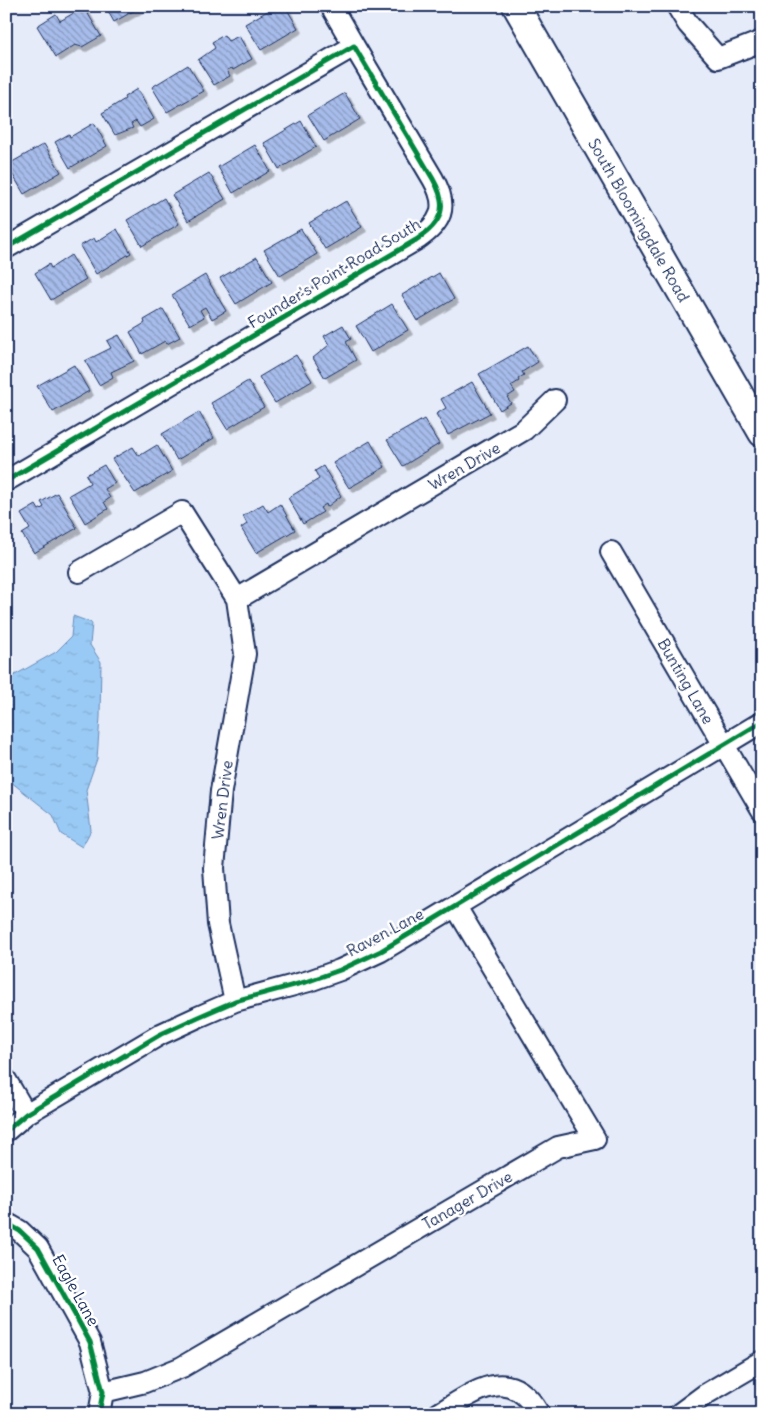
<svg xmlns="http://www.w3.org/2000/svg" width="768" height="1420" viewBox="0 0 768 1420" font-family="Delius,sans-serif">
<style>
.water{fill:url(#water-ripples);stroke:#678cb9}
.building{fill:url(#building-back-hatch);stroke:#1b2f5e;filter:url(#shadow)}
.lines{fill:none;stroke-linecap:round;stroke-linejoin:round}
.minor-casing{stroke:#1b2f5e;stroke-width:24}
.major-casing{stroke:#1b2f5e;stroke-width:30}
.minor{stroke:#fff;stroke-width:20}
.major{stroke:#fff;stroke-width:26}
.cycleway-casing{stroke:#fff;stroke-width:8}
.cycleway{stroke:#00873e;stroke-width:5}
.labels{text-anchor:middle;stroke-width:5;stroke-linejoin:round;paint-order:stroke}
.street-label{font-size:16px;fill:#1b2f5e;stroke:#fff}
</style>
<defs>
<pattern id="water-ripples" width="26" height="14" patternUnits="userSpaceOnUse" patternTransform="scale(1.25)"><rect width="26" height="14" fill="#99caf5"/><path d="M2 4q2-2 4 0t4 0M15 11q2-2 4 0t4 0" fill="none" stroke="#83aed4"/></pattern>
<pattern id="building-back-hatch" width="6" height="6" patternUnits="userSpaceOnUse" patternTransform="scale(1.25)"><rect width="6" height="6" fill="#a7bcea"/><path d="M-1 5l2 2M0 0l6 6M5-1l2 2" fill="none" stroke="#8799c1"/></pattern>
<filter id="shadow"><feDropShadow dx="4.5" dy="4.5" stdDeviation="0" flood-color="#0004"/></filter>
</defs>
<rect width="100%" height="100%" fill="#e5ebf9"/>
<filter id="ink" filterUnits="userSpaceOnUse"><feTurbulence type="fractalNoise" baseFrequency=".02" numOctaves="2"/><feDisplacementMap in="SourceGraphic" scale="10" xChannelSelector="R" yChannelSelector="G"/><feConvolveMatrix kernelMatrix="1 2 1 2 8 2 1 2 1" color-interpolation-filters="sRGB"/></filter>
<g filter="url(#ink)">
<!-- water -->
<path class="water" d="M 73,616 L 92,623 L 90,645 L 101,662 L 100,717 L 97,759 L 86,790 L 91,830 L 82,847 L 61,834 L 53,815 L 6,778 L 6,680 L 56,652 L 71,637 Z"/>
<!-- building -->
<path class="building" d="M 105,6 L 142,6 L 114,22 Z
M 276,6 L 285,6 L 298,28 L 261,50 L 245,24 Z
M 84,7 L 101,36 L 82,47 L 75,45 L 56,57 L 37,26 L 56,14 L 60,21 Z
M 224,35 L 228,41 L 239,36 L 252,59 L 233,70 L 232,68 L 227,70 L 230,76 L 214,85 L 198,60 L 215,48 L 212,42 Z
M 188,65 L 204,91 L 167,112 L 152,87 Z
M 137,89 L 154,119 L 140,127 L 136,121 L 131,124 L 133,128 L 115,135 L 102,113 L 125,99 L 124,97 Z
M 345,93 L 360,119 L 324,141 L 308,115 Z
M 301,121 L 316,147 L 279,169 L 264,143 Z
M 94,123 L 107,146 L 70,168 L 55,142 L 69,134 L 70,137 Z
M 44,144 L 61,172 L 24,194 L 7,165 Z
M 255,145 L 270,171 L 233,193 L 218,167 Z
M 209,173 L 225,199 L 188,221 L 172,195 Z
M 164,198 L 179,224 L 142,246 L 127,220 Z
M 346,201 L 362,227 L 325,249 L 309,223 Z
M 117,229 L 131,253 L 96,274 L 80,246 L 94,238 L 96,242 Z
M 301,229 L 317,254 L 280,276 L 264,250 Z
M 71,255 L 86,279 L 51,300 L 35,273 L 49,264 L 51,268 Z
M 257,257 L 272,282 L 236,304 L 220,278 Z
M 439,273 L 454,299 L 417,321 L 402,295 Z
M 205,275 L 226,311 L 212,319 L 205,307 L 200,310 L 204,317 L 190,325 L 172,295 Z
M 392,304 L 408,330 L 371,352 L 356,326 Z
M 163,309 L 180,337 L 167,344 L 165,341 L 142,354 L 130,332 L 145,323 L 144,320 Z
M 343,325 L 351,339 L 346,342 L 356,360 L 325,378 L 313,358 L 329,345 L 324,336 Z
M 119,335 L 134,361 L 111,372 L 113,377 L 99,385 L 85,361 L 111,348 L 107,341 Z
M 528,346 L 538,362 L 522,372 L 524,375 L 518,379 L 519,381 L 511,386 L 515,392 L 507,397 L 511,403 L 500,410 L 479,374 Z
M 296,355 L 312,381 L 275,403 L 259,377 Z
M 74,365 L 89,391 L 53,412 L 37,386 Z
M 248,381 L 264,407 L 227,429 L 211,403 Z
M 472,382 L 490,413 L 448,435 L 436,414 L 446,408 L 441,399 Z
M 199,412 L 214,438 L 177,460 L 162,434 Z
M 424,419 L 439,444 L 403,466 L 387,440 Z
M 370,441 L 385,467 L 349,488 L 333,463 Z
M 157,445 L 172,471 L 135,493 L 112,459 L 133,447 L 139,456 Z
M 104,465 L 115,483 L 105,489 L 110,498 L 104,502 L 108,509 L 85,523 L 69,495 L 90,483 L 86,475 Z
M 323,466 L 341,496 L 327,507 L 326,504 L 320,508 L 323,512 L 303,524 L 288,498 L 319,479 L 315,471 Z
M 57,493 L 77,528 L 34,553 L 22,534 L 30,529 L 21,514 L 36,505 L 39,510 L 44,507 L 41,502 Z
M 263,504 L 268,512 L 280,504 L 295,530 L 256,553 L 241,528 L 247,524 L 243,516 Z"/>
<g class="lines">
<!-- minor casing -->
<g class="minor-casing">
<path id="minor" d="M 331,6 L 354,46
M 677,6 L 688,24 L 718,58 L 762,41
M 6,248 L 354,46 L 433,179 C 449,207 442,223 416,240 L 6,481
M 611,552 L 762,810
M 79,572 L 182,512 L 237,599
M 235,1001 L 218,924 L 214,868 L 221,791 L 245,654 L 237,599 L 524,430 L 555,400
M 6,1080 L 26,1114
M 6,1131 L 26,1114 L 161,1034 L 198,1017 L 235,1001 L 309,981 L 340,970 L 381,951 L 762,722
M 6,1223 L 20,1231 L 38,1248 L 90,1342 L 103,1392 L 99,1414
M 103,1392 L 145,1382 L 182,1367 L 558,1147 L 595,1139 L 456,907
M 438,1414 C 476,1391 510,1363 539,1414
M 679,1414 L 706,1394 L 762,1361"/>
</g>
<!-- major casing -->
<g class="major-casing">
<path id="major" d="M 516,6 L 762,433"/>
</g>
<!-- minor -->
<use href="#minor" class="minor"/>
<!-- major -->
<use href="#major" class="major"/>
<!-- cycleway casing -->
<g class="cycleway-casing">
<path id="cycleway" d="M 6,248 L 354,46 L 433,179 C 449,207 442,223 416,240 L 6,481
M 6,1131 L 26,1114 L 161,1034 L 198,1017 L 235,1001 L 309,981 L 340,970 L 381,951 L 762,722
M 6,1223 L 20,1231 L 38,1248 L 90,1342 L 103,1392 L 99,1414"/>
</g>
<!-- cycleway -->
<use href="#cycleway" class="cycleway"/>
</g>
</g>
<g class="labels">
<!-- street labels -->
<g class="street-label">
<text transform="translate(639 220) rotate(60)" y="6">South Bloomingdale Road</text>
<text transform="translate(334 273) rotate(-31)" y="6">Founder's Point Road South</text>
<text transform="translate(464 466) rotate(-30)" y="6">Wren Drive</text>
<text transform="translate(686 681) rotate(60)" y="6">Bunting Lane</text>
<text transform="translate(222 800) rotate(-83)" y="6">Wren Drive</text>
<text transform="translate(385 932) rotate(-28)" y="6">Raven Lane</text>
<text transform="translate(467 1200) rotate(-30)" y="6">Tanager Drive</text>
<text transform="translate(76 1290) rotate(61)" y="6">Eagle Lane</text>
</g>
</g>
<!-- margin -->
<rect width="768" height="1420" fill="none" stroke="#fff" stroke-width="25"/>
<rect x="12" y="12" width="743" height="1395" fill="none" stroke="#1b2f5e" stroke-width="2" filter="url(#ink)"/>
</svg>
